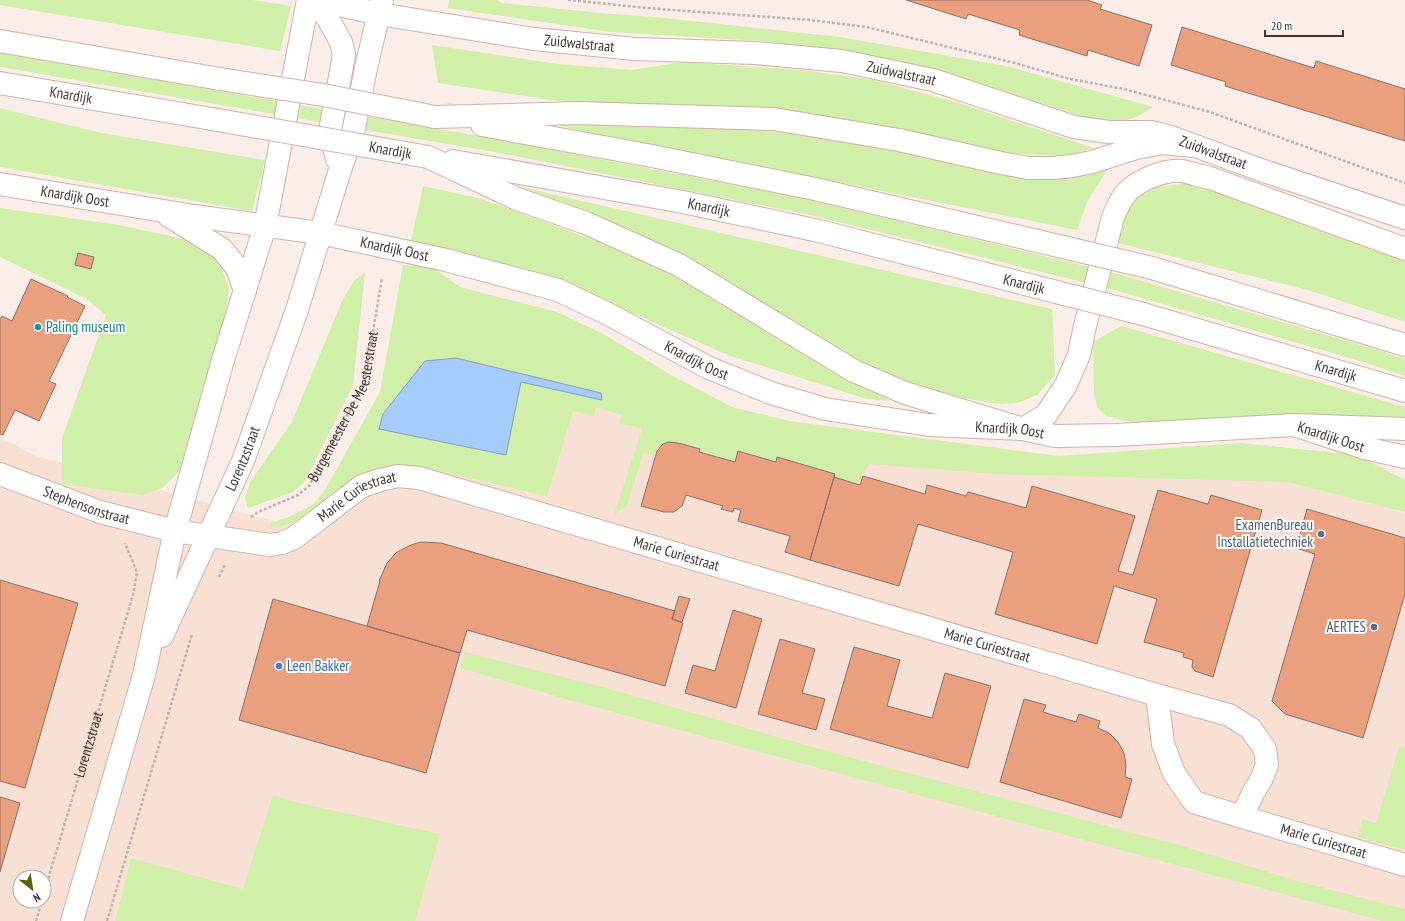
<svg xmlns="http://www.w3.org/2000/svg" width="1405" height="921" viewBox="0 0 1405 921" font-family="'PT Sans Narrow',sans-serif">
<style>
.built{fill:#f9e0d5;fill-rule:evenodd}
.green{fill:#d0efa8;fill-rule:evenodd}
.water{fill:#a5ccfd;stroke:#889fc0}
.building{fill:#ea9f7f;stroke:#8f7164}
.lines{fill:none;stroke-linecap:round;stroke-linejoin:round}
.minor-casing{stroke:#d3b2a4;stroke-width:24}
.tertiary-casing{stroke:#d3b2a4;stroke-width:24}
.primary-casing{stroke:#d3b2a4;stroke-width:24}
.path{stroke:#c1b4ae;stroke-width:2.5;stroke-dasharray:3 2;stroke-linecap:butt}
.minor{stroke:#fff;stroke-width:22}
.tertiary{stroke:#fff;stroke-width:22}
.primary{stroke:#fff;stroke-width:22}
.primary-bridge-casing{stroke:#d3b2a4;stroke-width:24;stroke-linecap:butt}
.primary-bridge{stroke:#fff;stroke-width:22}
.culture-dot{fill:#0f9aa8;stroke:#fefefe;stroke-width:1.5}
.service-dot{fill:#5c6f8a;stroke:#fefefe;stroke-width:1.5}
.shop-dot{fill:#3f7fe0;stroke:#fefefe;stroke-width:1.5}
.labels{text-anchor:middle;stroke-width:4;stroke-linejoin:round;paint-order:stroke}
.street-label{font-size:15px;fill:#433630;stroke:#fefefe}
.culture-label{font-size:15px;fill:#0d838f;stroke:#fefefe;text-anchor:start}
.service-label{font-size:15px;fill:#4e5e75;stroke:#fefefe;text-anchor:end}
.shop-label{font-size:15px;fill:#366cbe;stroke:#fefefe;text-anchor:start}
</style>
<rect width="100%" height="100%" fill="#fbeee8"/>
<!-- built -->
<path class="built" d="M 626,363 L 748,430 L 1019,459 L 1317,467 L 1405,515 L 1405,921 L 0,921 L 0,437 L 33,455 L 276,522 L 310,509 L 385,442 L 570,402 ZM 20,877 L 44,877 L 44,901 L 20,901 Z"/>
<!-- green -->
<path class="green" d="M 0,0 L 253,0 L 291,6 L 280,51 L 0,5 Z
M 449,0 L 497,0 L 502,3 L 600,13 L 655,17 L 840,37 L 1006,66 L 1153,107 C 1132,121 1125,122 1100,122 L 947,73 L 845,51 L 762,41 L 611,32 L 448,8 Z
M 432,45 L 558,64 L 631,70 L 684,62 L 801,70 L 873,80 L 956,102 L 1094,148 L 1077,153 L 1056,156 L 1006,153 L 660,105 L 559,101 L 438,83 Z
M 0,53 L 496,139 L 806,199 L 1115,273 L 1371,348 L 1405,359 L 1405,376 L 1367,363 L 1111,289 L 806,214 L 500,153 L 0,67 Z
M 444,103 L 585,118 L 726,127 L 1110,165 L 1088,200 L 1077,230 Z
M 0,108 L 101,133 L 265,160 L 252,211 L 0,167 Z
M 452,171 L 1052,309 L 1055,375 L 1037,395 L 1017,403 L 999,404 L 961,398 L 910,386 L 856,363 L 736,292 Z
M 1197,182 L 1405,254 L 1405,322 L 1308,290 L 1114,242 L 1130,203 L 1155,187 Z
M 423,186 L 482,199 L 640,257 L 732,307 L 890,401 L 867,399 L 728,355 L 559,281 L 411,241 Z
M 0,208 L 119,225 L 188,240 L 207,250 L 221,266 L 229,289 L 225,317 L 181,470 L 162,488 L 143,495 L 62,484 L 62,438 L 106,315 L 85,298 L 0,257 Z
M 403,265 L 432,267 L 460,287 L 557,312 L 605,335 L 671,375 L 732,407 L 789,421 L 1059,456 L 1241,443 L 1357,455 L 1405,480 L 1405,512 L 1287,482 L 995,474 L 870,464 L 861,475 L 859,484 L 737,450 L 733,462 C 718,457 679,441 666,445 C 660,446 657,451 654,455 L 643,453 L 627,506 L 614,515 L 642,429 L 619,423 L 622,415 L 596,407 L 594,416 L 573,411 L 547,496 L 417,466 L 391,465 L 361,474 L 335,491 L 317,507 L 294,522 L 282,526 L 271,527 L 271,523 L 289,517 L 314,504 L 326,488 L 380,392 ZM 456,358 L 602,400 L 521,382 L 402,433 L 379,428 Z
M 365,272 L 353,385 L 305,481 L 293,492 L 248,508 L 245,498 L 250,482 L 292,422 L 342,301 L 354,281 Z
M 1121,326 L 1405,407 L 1405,421 L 1351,417 L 1131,422 L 1106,416 L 1097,407 L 1094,392 L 1093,342 Z
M 465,652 L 606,688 L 841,755 L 1182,846 L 1301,882 L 1405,909 L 1405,921 L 1382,921 L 580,703 L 460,668 Z
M 1400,745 L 1405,747 L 1405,850 L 1358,837 L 1362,819 L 1376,823 Z
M 273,795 L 295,802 L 440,834 L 415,921 L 115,921 L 131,858 L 243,889 Z"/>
<!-- water -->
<path class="water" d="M 456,358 L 601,393 L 602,400 L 521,382 L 506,455 L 379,429 L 383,414 L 425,361 Z"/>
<!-- building -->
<path class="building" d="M 906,0 L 1087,0 L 1102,5 L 1100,9 L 1152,25 L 1139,66 L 1088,50 L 1087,56 L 1019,35 L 1020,30 L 968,14 L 966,19 Z
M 1182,27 L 1314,68 L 1316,61 L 1405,89 L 1405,141 L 1225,86 L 1226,82 L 1171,65 Z
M 78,253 L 94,257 L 91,269 L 75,265 Z
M 31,279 L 68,296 L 67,297 L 85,306 L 49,381 L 56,384 L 39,421 L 15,410 L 3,435 L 0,434 L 0,319 L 2,316 L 12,321 Z
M 668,442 L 678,443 L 700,449 L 699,452 L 735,462 L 738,451 L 776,462 L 777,457 L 835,474 L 810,560 L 785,552 L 790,536 L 738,521 L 741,510 L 734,508 L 733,512 L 721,509 L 723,506 L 686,495 L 682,506 L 674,512 L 664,512 L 641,506 L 657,451 L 663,444 Z
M 863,476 L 925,494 L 927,485 L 966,496 L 968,492 L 1026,508 L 1032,486 L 1135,516 L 1118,571 L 1133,575 L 1158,490 L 1208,504 L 1211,495 L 1262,510 L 1213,677 L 1195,671 L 1192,667 L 1193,660 L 1183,657 L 1184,653 L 1144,642 L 1157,599 L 1114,586 L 1097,644 L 995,614 L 1013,552 L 918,524 L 899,586 L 810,560 L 834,477 L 860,485 Z
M 1307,509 L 1405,538 L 1405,594 L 1363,738 L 1285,714 L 1272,701 L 1315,554 L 1296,548 Z
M 421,542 L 441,543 L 675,611 L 672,619 L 683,623 L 665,686 L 467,630 L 460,653 L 367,626 L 380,581 L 379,581 L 387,563 L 397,552 L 411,545 Z
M 0,580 L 78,603 L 25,788 L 0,781 Z
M 679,596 L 690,599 L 682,622 L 672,619 Z
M 273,599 L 460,653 L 426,773 L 239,720 Z
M 733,610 L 762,619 L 736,708 L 685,693 L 693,665 L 715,671 Z
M 780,639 L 815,649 L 802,693 L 825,699 L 816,730 L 758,714 Z
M 854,647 L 900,660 L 887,706 L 932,718 L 945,673 L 991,686 L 968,768 L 830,729 Z
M 1024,699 L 1046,705 L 1043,712 L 1076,722 L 1079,714 L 1100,721 L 1098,728 L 1109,733 L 1118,742 L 1124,753 L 1126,765 L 1125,777 L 1132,779 L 1121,818 L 1000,782 Z
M 0,797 L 20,803 L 0,872 Z"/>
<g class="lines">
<!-- minor casing -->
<g class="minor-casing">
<g id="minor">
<path id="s3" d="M 0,474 L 100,512 L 175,531 L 270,545 L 282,543 L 294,538 L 362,486 L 380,480 L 398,476 L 419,478 L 1157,695 L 1229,715 L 1250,728 L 1265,749 L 1267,765 L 1261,780 L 1253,793 L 1242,817 L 1194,802 L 1174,773 L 1163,744 L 1157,695"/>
<path id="s4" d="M 1242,817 L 1405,865"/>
</g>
</g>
<!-- tertiary casing -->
<g class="tertiary-casing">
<g id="tertiary">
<path d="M 310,0 L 327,17 L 341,42 L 344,55 L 330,131 L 337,159"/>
<path id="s5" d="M 318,0 L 379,14 L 534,39 L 635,49 L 755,53 L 842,61 L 933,80 L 1074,127 L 1109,132 L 1151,132 L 1171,137 L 1261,170 L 1405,218"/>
<path id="s6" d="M 0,184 L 194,216 L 320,233 L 446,260 L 558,290 L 608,314 L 709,368 L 771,393 L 825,409 L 929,425 L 1023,429 L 1055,436 L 1117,435 L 1294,425 L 1365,448 L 1405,457"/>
<path d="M 169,216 L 222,249 L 237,268 L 245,291"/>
<path d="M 1023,429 L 1046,415 L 1066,385 L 1079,355 L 1085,326 L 1113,217 C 1117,209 1120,200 1126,193 C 1138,180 1165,169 1182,171 C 1191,173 1201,176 1210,178 L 1405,249"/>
<path id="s7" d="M 162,636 L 243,461 L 297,310 L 340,170 L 353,133 L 366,68 L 382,0"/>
<path d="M 72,921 L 144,675 L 175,531 L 223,360 L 265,226 L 308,0"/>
</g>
</g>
<!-- primary casing -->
<g class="primary-casing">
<g id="primary">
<path d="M 0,41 L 220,79"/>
<path id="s8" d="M 0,83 L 212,119"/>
<path d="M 435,117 L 578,113 L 774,119 L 899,140 L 1001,163 L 1028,168 L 1053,168 L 1072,166 L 1092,162 L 1136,148 L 1162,143 L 1194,146"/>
<path d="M 482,125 L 652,156 L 815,189 L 1033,240"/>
<path d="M 428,157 L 517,199 L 586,223 L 679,265 L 854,371 L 905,393 L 1023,429"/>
<path id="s9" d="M 453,161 L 683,202 L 819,231 L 1025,284"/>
<path d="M 1152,268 L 1405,345"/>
<path id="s10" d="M 1143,314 L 1405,391"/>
<path d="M 1294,425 L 1405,429"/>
</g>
</g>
<!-- path -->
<g class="path">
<path d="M 568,0 L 659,9 L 810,20 L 866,27 L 1015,63 L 1070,79 L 1124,89 L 1210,112 L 1405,183"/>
<path id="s1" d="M 251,517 L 258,512 L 298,495 L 309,486 L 364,384 L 382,278"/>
<path d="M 219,577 L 225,564"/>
<path id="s2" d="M 44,893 L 133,595 L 137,572 L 125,543"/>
<path d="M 36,921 L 42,901"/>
<path d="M 107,921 L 192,634"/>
</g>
<!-- minor -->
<use href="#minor" class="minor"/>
<!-- tertiary -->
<use href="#tertiary" class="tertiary"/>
<!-- primary -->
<use href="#primary" class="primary"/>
<!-- primary-bridge casing -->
<g class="primary-bridge-casing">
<g id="primary-bridge">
<path d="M 220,79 L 323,95 L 435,117"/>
<path id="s11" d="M 212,119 L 428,157"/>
<path d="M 1033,240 L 1152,268"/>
<path d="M 1025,284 L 1143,314"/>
</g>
</g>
<!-- primary-bridge -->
<use href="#primary-bridge" class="primary-bridge"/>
</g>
<!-- markers -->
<circle class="culture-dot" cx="38" cy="327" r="4"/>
<g class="service-dot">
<circle cx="1321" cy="534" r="4"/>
<circle cx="1374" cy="627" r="4"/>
</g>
<circle class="shop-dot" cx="279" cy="666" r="4"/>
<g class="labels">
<!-- street labels -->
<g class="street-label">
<text dy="5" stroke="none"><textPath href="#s5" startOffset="265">Zuidwalstraat</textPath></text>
<text dy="5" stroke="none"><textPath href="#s5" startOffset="589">Zuidwalstraat</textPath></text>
<text dy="5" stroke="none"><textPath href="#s8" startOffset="72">Knardijk</textPath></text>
<text dy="5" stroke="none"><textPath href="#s11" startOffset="181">Knardijk</textPath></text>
<text dy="5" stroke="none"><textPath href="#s5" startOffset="913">Zuidwalstraat</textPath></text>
<text dy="5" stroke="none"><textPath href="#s6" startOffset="76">Knardijk Oost</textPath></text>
<text dy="5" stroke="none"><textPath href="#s9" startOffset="260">Knardijk</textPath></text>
<text dy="5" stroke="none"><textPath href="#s6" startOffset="400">Knardijk Oost</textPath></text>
<text transform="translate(1024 284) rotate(14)" y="5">Knardijk</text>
<text dy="5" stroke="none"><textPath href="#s6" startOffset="724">Knardijk Oost</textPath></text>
<text dy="5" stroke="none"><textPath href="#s10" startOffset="201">Knardijk</textPath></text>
<text dy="5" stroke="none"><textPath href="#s1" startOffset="154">Burgemeester De Meesterstraat</textPath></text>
<text dy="5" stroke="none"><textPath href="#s6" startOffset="1048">Knardijk Oost</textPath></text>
<text dy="5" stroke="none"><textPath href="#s6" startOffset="1372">Knardijk Oost</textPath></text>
<text dy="5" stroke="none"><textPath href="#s7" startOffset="195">Lorentzstraat</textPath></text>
<text dy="5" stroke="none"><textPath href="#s3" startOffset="382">Marie Curiestraat</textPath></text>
<text dy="5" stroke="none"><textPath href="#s3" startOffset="92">Stephensonstraat</textPath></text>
<text dy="5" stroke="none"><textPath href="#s3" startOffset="718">Marie Curiestraat</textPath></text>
<text dy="5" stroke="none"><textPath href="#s3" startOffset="1042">Marie Curiestraat</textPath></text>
<text dy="5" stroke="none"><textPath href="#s2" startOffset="155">Lorentzstraat</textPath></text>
<text dy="5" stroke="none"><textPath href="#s4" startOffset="85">Marie Curiestraat</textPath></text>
</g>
<!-- culture labels -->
<g class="culture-label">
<text x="46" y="332">Paling museum</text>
</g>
<!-- service labels -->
<g class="service-label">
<text x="1313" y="530">ExamenBureau<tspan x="1313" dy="17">Installatietechniek</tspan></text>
<text x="1366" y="632">AERTES</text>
</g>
<!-- shop labels -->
<g class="shop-label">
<text x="287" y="671">Leen Bakker</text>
</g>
</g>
<!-- north arrow -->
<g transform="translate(32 889) rotate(150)"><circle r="19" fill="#fefefe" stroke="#b3aeac"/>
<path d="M0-3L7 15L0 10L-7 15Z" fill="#5c6300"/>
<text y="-6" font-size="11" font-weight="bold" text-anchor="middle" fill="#433630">N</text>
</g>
<!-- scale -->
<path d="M1265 30v6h78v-6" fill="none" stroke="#433630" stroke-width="2"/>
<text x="1271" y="30" font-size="12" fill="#433630" stroke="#fefefe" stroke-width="3" paint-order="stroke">20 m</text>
</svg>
